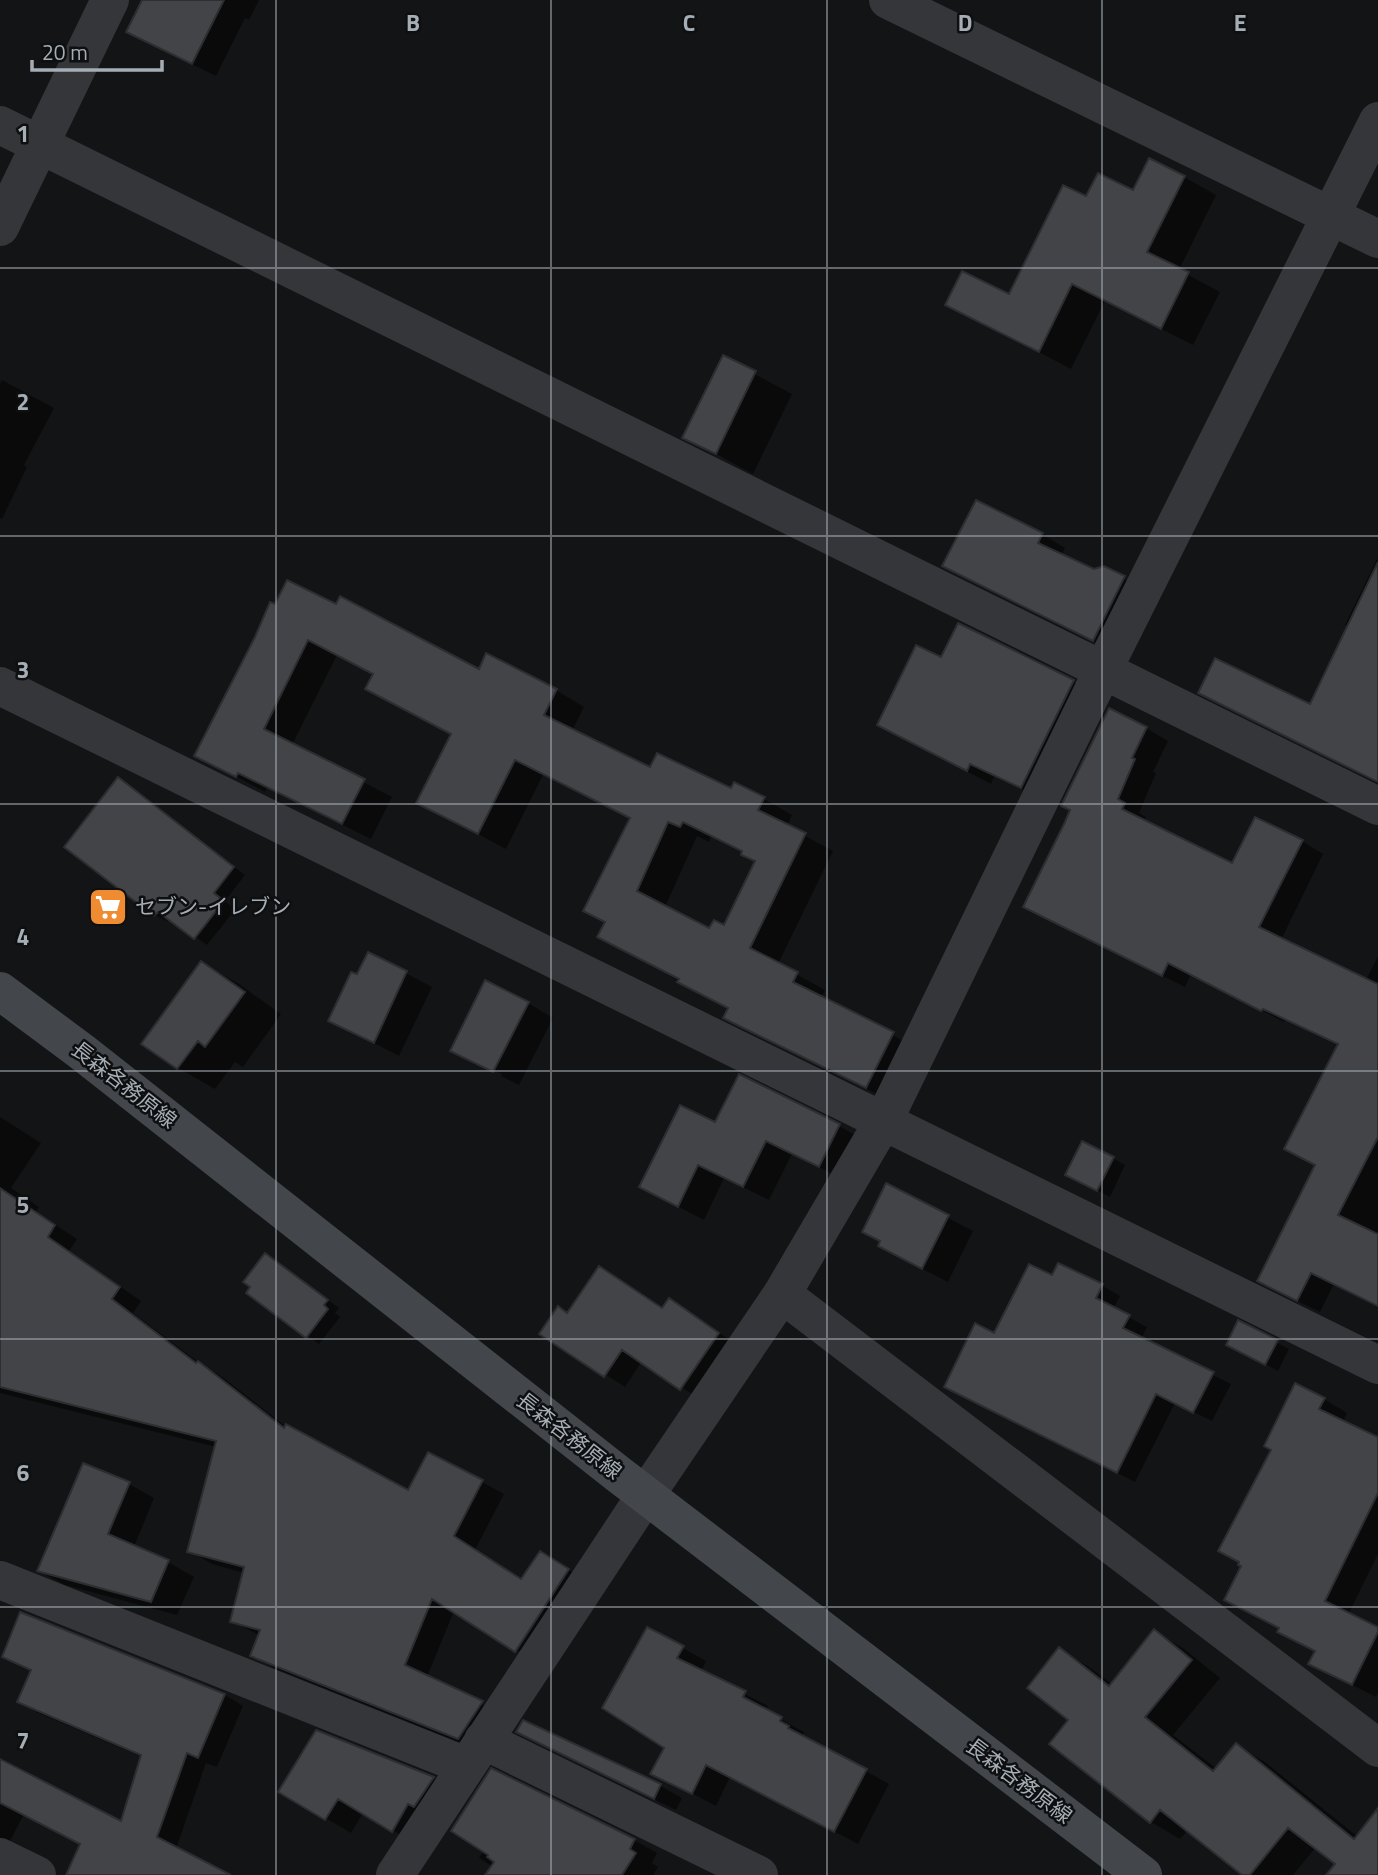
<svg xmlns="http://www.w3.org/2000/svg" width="1378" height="1875" viewBox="0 0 1378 1875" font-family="'Titillium Web','Noto Sans JP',sans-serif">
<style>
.shadow{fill:#0007;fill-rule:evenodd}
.building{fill:#424448;stroke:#2d2e31;stroke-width:2;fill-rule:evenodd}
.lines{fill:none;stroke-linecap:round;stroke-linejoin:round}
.minor{stroke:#35363a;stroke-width:38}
.secondary{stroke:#43464a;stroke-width:38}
.grid{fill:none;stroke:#a5adb5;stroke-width:2;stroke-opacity:0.55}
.labels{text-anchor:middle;stroke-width:5;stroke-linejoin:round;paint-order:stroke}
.poi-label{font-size:21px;fill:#a5adb5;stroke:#0e0f10;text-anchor:start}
.street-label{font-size:21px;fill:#a5adb5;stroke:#0e0f10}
.grid-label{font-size:23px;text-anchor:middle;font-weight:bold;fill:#a5adb5;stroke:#0e0f10;stroke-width:5;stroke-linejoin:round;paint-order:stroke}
</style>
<rect width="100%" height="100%" fill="#131415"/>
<!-- shadow -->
<path class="shadow" d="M 144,0 L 259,0 L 249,20 L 245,18 L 216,76 L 151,44 Z
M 1184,177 L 1216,195 L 1179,270 L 1220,292 L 1193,345 L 1105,301 L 1071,369 L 948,304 L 1009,296 L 1087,199 L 1134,193 Z
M 723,357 L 792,394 L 753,474 L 685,437 Z
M 2,380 L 54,408 L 24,465 L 27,467 L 2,519 L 0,518 L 0,384 Z
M 1042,534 L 1065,548 L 1061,556 L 1094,571 L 1103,568 L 1148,591 L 1117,653 L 944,566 Z
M 1377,559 L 1378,560 L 1378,782 L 1224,706 L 1310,706 L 1349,627 L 1345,625 Z
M 271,604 L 479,671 L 556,690 L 584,707 L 572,731 L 650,770 L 764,799 L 792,815 L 787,826 L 833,851 L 778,964 L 825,990 L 821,998 L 921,1050 L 895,1103 L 753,1033 L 725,1017 L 729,1009 L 600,937 L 607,922 L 632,819 L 543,775 L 506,849 L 418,802 L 452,735 L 374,675 L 337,655 L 292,745 L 392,797 L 371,839 L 267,788 L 265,792 L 196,755 L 256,637 ZM 697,836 L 709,842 L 711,836 L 744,852 L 743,854 L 756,862 L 725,928 L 710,930 L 665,907 Z
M 941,660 L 1073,682 L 1097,695 L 1046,800 L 994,777 L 991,784 L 903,738 Z
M 1146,728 L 1168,741 L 1153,772 L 1156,773 L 1139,813 L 1146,817 L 1143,822 L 1232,866 L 1302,841 L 1323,854 L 1281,940 L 1366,980 L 1378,956 L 1378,1306 L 1334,1284 L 1320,1312 L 1281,1293 L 1317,1165 L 1339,1046 L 1285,1020 L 1284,1022 L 1191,974 L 1185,987 L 1047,919 Z
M 118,779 L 245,875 L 225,901 L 235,910 L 207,945 L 170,919 L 168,922 L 155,915 L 66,846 Z
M 369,954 L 432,987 L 399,1056 L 330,1020 L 358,977 Z
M 202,963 L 239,984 L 281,1014 L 243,1067 L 235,1062 L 215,1089 L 178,1068 Z
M 528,1003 L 553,1018 L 519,1085 L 501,1076 L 502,1074 L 476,1062 L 476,1065 L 452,1051 Z
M 0,1117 L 41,1143 L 11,1188 L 39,1207 L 36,1212 L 77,1239 L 69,1251 L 141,1301 L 133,1313 L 201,1364 L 221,1376 L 285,1426 L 409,1492 L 482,1482 L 504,1494 L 475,1550 L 522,1581 L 563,1566 L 590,1584 L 538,1663 L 454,1611 L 427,1677 L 504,1716 L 481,1751 L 274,1668 L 252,1655 L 260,1636 L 232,1621 L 244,1573 L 212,1564 L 190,1551 L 216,1447 L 0,1393 Z
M 716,1125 L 839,1126 L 864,1140 L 845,1180 L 792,1154 L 769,1200 L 724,1178 L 704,1220 L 667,1201 Z
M 1113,1158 L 1125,1165 L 1110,1197 L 1079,1181 Z
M 887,1186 L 973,1231 L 948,1282 L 905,1260 Z
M 266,1255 L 339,1308 L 335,1313 L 340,1317 L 319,1344 L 248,1293 Z
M 1103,1286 L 1120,1296 L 1113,1309 L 1147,1327 L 1141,1339 L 1231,1384 L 1212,1421 L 1175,1403 L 1135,1482 L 946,1387 L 995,1335 L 1091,1305 L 1094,1306 Z
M 670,1301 L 738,1345 L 701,1400 L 642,1361 L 625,1387 L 542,1334 L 568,1314 L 663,1309 Z
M 1239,1323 L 1289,1349 L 1278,1371 L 1240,1351 Z
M 1324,1399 L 1347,1413 L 1343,1422 L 1378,1439 L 1378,1554 L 1348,1615 L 1378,1629 L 1378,1693 L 1376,1697 L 1310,1664 L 1316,1651 L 1281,1628 L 1244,1566 L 1240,1564 Z
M 129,1484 L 154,1498 L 134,1547 L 168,1562 L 194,1577 L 177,1615 L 65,1585 L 39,1571 Z
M 21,1614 L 225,1695 L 243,1706 L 217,1767 L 206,1763 L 176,1849 L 215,1869 L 216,1866 L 233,1875 L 85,1875 L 82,1844 L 24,1814 L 9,1843 L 0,1842 L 0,1761 L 122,1823 L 142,1757 L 38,1713 L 20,1702 L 32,1671 L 4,1656 Z
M 1154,1632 L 1183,1648 L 1220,1678 L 1173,1735 L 1217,1769 L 1236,1745 L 1265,1762 L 1358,1837 L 1378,1811 L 1378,1875 L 1352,1875 L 1316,1847 L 1293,1875 L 1245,1875 L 1188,1830 L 1180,1839 L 1151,1822 L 1051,1744 L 1070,1719 L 1060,1650 L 1089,1667 L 1112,1684 Z
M 683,1648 L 706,1661 L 701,1671 L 768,1706 L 766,1711 L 804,1732 L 803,1736 L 889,1784 L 858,1844 L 730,1777 L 716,1806 L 653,1773 L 667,1748 L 605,1708 Z
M 524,1722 L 661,1786 L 682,1798 L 676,1810 L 539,1743 Z
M 433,1778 L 458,1793 L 418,1845 L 363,1813 L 351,1833 L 281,1792 Z
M 634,1840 L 657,1853 L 652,1863 L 658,1867 L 653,1875 L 506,1875 L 479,1858 L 484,1850 Z"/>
<!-- building -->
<path class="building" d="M 142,0 L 224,0 L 192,64 L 126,32 Z
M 1149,158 L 1185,176 L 1147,252 L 1189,272 L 1161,329 L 1072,284 L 1039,352 L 945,305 L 962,271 L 1009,294 L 1063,185 L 1086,196 L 1098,173 L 1133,190 Z
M 723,355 L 756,371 L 716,454 L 682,438 Z
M 976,500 L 1043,533 L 1038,543 L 1094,569 L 1104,566 L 1125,576 L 1093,641 L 942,566 Z
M 1378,562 L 1378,782 L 1198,693 L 1215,658 L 1310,704 Z
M 287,580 L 336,604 L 340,596 L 479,669 L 486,653 L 557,689 L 544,715 L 650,767 L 657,753 L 731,788 L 734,782 L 765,797 L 758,810 L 806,833 L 750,948 L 798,972 L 793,982 L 894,1032 L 866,1088 L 723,1018 L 728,1008 L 677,982 L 679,979 L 597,937 L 605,922 L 583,911 L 630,818 L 515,760 L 478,834 L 416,803 L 451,734 L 365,689 L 373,674 L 308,640 L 264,729 L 365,779 L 342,824 L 238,773 L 236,777 L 194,756 L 255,637 L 270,602 L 275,604 ZM 668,822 L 680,827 L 683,822 L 742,851 L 741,855 L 755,861 L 724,925 L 714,920 L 709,928 L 637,891 Z
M 958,623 L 1074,680 L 1021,788 L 970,764 L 967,771 L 877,725 L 916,645 L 941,657 Z
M 1109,708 L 1147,727 L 1132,758 L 1135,759 L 1118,799 L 1125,803 L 1122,809 L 1232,863 L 1255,817 L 1303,840 L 1259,927 L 1378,984 L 1378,1137 L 1338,1215 L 1378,1234 L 1378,1306 L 1311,1273 L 1297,1301 L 1257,1281 L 1315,1165 L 1284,1149 L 1338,1044 L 1263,1009 L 1261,1011 L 1168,963 L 1162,976 L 1023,907 L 1065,822 L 1070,810 L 1061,806 Z
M 118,777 L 234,867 L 214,893 L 224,901 L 194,939 L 158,912 L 154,916 L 64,847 Z
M 368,952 L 407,971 L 374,1043 L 328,1021 L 351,972 L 357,974 Z
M 201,961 L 245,992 L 205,1047 L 198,1041 L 177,1069 L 141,1044 Z
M 485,980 L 529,1002 L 493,1072 L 450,1051 Z
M 739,1074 L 840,1124 L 819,1167 L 766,1141 L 743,1187 L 698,1165 L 678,1207 L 639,1187 L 680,1105 L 715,1122 Z
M 1082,1141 L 1114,1157 L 1097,1191 L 1065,1175 Z
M 886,1183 L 949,1215 L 922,1269 L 878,1246 L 880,1241 L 862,1232 Z
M 0,1188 L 55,1225 L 48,1237 L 120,1287 L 112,1299 L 196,1363 L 198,1361 L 284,1428 L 286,1424 L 408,1490 L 428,1452 L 483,1480 L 454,1536 L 521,1579 L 540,1551 L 569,1569 L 515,1652 L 432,1599 L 405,1665 L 483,1701 L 458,1739 L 250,1656 L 260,1630 L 230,1622 L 244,1567 L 187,1552 L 216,1441 L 0,1387 Z
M 265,1253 L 328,1300 L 324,1305 L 328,1309 L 306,1338 L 246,1293 L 250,1287 L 243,1282 Z
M 1058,1263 L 1103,1284 L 1096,1298 L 1130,1315 L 1123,1328 L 1214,1372 L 1193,1413 L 1156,1394 L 1117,1473 L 944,1387 L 975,1323 L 994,1333 L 1029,1264 L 1052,1275 Z
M 599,1266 L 662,1308 L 669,1298 L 719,1333 L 680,1390 L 622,1350 L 604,1377 L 539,1334 L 558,1306 L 567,1313 Z
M 1238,1320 L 1278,1340 L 1265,1365 L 1226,1345 Z
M 1295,1383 L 1325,1398 L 1319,1409 L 1378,1437 L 1378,1493 L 1325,1601 L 1378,1627 L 1378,1632 L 1352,1685 L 1308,1664 L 1315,1651 L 1277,1632 L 1279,1628 L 1224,1600 L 1241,1566 L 1238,1565 L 1239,1562 L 1218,1551 L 1271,1450 L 1264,1446 Z
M 83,1463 L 130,1482 L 108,1534 L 169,1560 L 151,1602 L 37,1571 Z
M 20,1612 L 225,1694 L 198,1758 L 187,1753 L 157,1837 L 231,1875 L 66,1875 L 80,1844 L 0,1803 L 0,1759 L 121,1821 L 141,1755 L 17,1702 L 31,1670 L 2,1657 Z
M 647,1627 L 684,1646 L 677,1658 L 746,1691 L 743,1697 L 782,1717 L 780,1721 L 789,1726 L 788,1728 L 867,1769 L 834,1832 L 706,1765 L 692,1794 L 650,1774 L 664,1748 L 602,1708 Z
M 1154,1629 L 1192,1660 L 1145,1717 L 1213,1771 L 1236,1743 L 1354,1839 L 1378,1808 L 1378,1875 L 1326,1875 L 1335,1864 L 1288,1828 L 1250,1875 L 1242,1875 L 1160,1810 L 1150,1823 L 1049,1744 L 1068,1720 L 1027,1688 L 1059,1647 L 1109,1686 Z
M 523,1720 L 661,1784 L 654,1799 L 516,1732 Z
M 316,1730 L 434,1777 L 414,1807 L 408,1804 L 392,1832 L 338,1799 L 325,1820 L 278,1792 Z
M 491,1768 L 635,1839 L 630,1849 L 636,1853 L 622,1875 L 485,1875 L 494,1862 L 487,1857 L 488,1855 L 451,1831 Z"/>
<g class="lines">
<!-- minor -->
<path class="minor" d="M 888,0 L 1378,239
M 0,125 L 1378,806
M 0,227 L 110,0
M 0,686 L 1378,1365
M 782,1294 L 1378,1748
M 0,1580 L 466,1766
M 483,1740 L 759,1875
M 0,1857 L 37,1875
M 395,1875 L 645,1496 L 782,1294 L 884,1120 L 1103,670 L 1378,121"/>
<!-- secondary -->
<path class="secondary" d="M 0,991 L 82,1052 L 618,1474 L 1143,1875"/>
</g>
<!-- grid -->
<path class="grid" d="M 276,0 L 276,1875M 551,0 L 551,1875M 827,0 L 827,1875M 1102,0 L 1102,1875M 0,268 L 1378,268M 0,536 L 1378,536M 0,804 L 1378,804M 0,1071 L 1378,1071M 0,1339 L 1378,1339M 0,1607 L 1378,1607"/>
<!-- icons -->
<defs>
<g id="supermarket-square" transform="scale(2.0125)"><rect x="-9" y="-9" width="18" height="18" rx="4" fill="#ef8c31" stroke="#0e0f10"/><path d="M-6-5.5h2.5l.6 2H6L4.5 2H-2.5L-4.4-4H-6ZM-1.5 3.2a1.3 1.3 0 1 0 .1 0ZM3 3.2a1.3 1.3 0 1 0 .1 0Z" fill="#fff"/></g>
</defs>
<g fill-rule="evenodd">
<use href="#supermarket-square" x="108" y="907"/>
</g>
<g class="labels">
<!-- poi labels -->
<g class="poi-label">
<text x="135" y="914">セブン-イレブン</text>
</g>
<!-- street labels -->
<g class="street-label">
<text transform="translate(124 1085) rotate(38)" y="7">長森各務原線</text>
<text transform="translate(569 1436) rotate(38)" y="7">長森各務原線</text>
<text transform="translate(1019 1781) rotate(37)" y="7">長森各務原線</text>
</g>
</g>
<g class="grid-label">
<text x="413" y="31">B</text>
<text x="689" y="31">C</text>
<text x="965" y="31">D</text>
<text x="1240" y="31">E</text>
<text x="23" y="142">1</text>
<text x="23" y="410">2</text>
<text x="23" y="678">3</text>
<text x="23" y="945">4</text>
<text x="23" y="1213">5</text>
<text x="23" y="1481">6</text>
<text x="23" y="1749">7</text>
</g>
<!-- scale -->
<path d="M32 60v10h130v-10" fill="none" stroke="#a5adb5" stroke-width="3.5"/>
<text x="42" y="60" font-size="21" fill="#a5adb5" stroke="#0e0f10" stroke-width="5" paint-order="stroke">20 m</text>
</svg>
